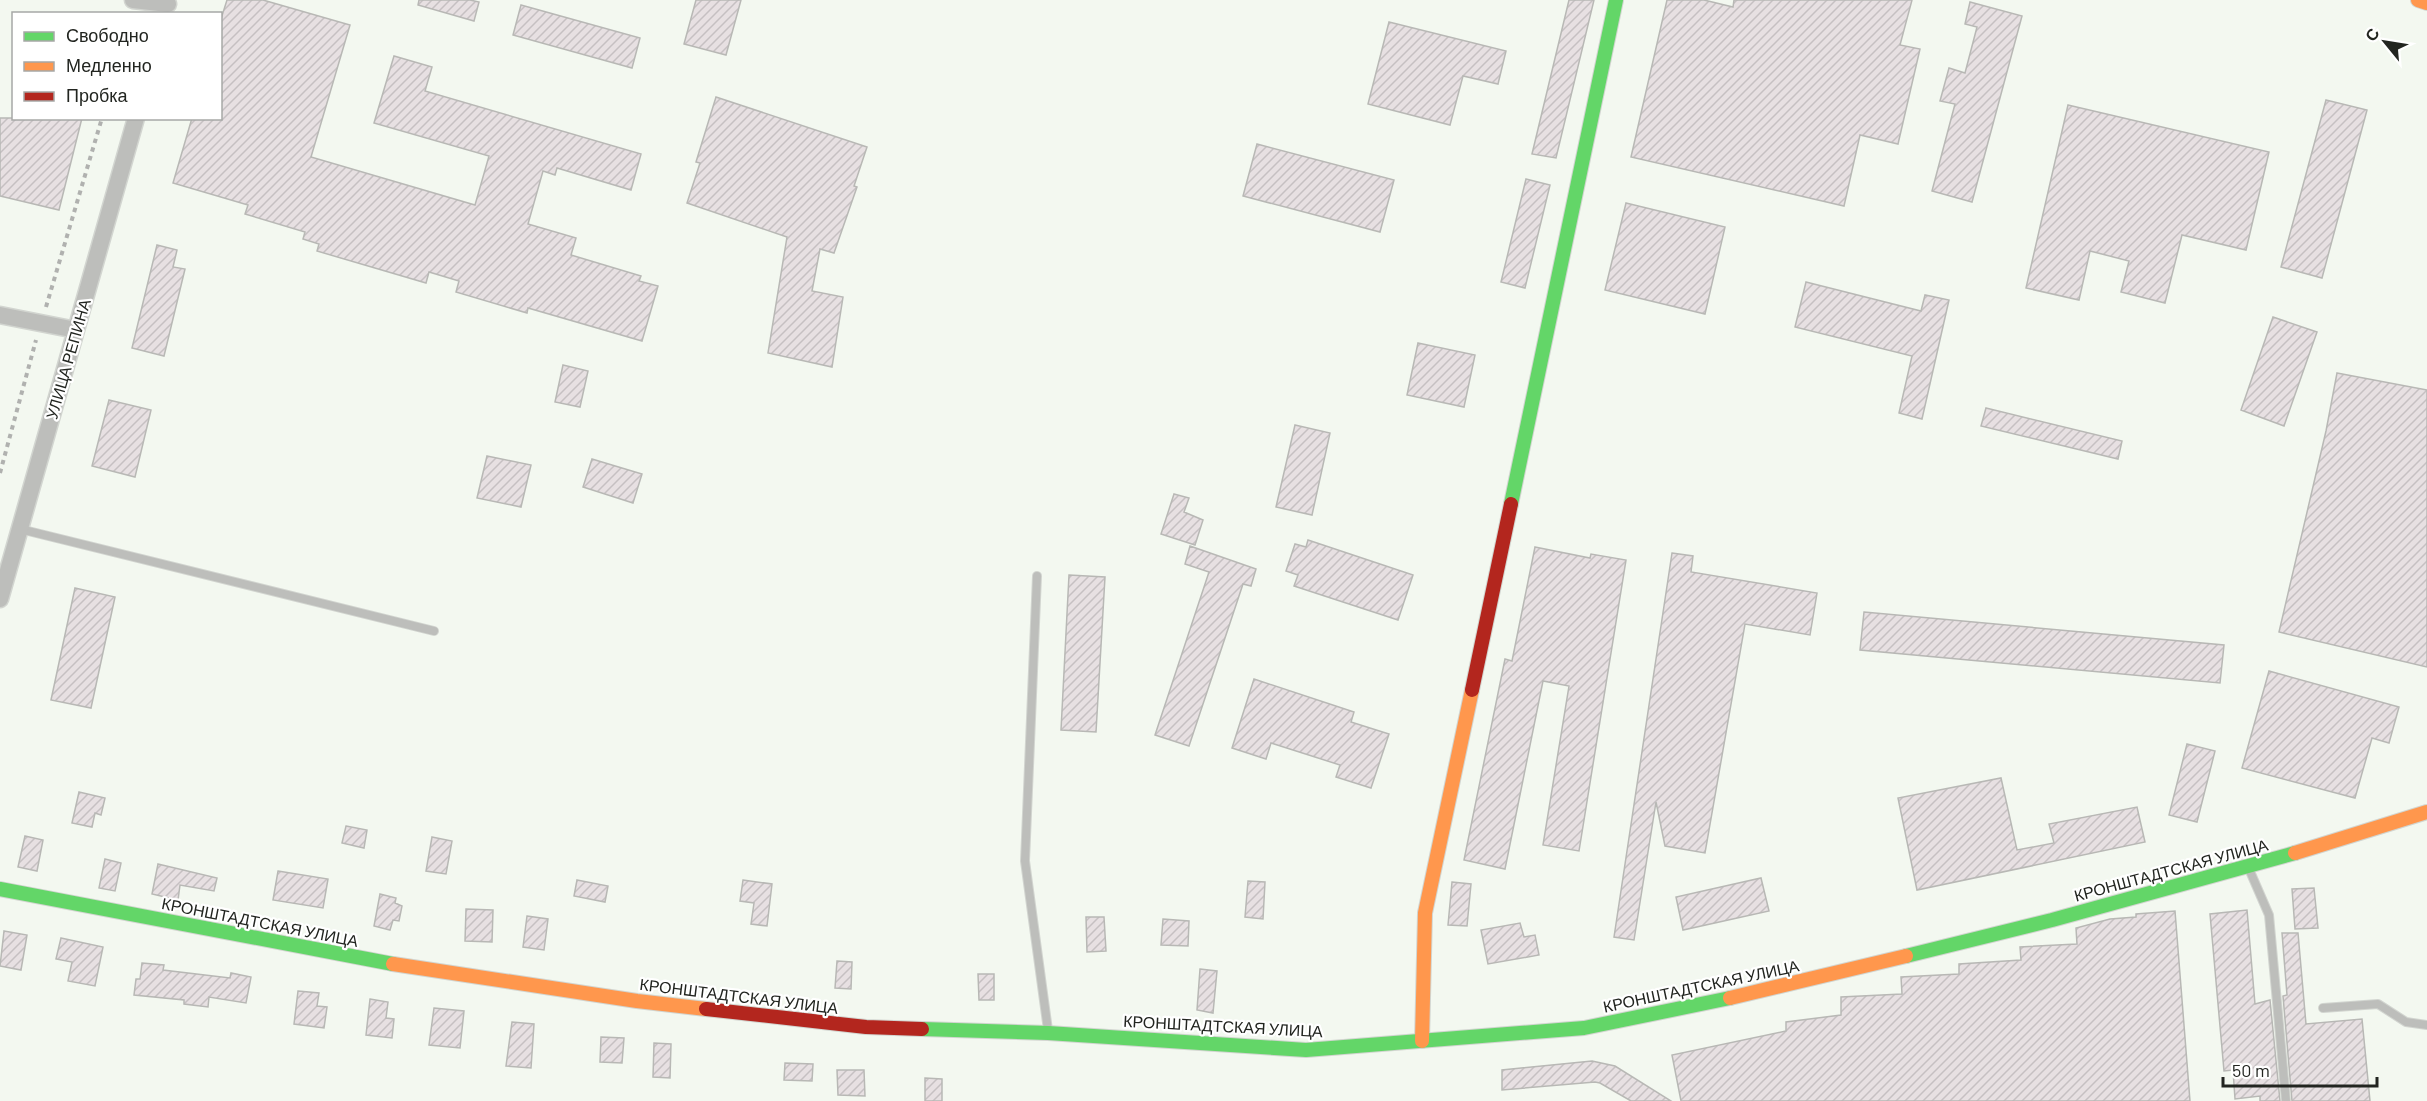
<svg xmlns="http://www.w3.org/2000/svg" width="2427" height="1101" viewBox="0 0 2427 1101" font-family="Barlow,sans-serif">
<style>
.building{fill:url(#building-hatch);stroke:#b8b8b5;stroke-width:1.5}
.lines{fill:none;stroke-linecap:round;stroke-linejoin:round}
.lane-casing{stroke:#d2d5d0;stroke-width:10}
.street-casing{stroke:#d2d5d0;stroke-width:19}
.fast-casing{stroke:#d2d5d0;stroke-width:16}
.slow-casing{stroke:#d2d5d0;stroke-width:16}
.jam-casing{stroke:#d2d5d0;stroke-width:16}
.path{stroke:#b0b1af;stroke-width:4;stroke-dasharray:4.5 4.5;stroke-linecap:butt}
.lane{stroke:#bdbebb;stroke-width:8}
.street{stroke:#bdbebb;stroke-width:16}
.fast{stroke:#63d668;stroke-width:14}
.slow{stroke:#ff974d;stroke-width:14}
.jam{stroke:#b3261e;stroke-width:14}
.labels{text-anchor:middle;stroke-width:4.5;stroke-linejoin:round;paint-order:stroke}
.street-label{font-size:16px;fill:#222520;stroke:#fff}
</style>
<defs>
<pattern id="building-hatch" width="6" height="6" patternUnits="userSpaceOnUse" patternTransform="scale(1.5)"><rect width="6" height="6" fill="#e7e0e2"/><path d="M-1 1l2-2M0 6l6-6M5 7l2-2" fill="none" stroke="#c6c0c2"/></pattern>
</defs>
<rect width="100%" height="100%" fill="#f3f8f0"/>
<!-- building -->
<path class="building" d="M 227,0 L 263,0 L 350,25 L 311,157 L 475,205 L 489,156 L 374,123 L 394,56 L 432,67 L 425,91 L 641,154 L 631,190 L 557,168 L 555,175 L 543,171 L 528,224 L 576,238 L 571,255 L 641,276 L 639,281 L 658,286 L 642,341 L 528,308 L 527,313 L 456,292 L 459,281 L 429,272 L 426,283 L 317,251 L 319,244 L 303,239 L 305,232 L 245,214 L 248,205 L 173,183 L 192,118 L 220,118 L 220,22 Z
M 419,0 L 470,0 L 479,2 L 474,21 L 418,5 Z
M 696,0 L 741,0 L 726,55 L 684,44 Z
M 1569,0 L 1594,0 L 1556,158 L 1532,154 Z
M 1667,0 L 1704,0 L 1733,7 L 1734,0 L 1912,0 L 1900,45 L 1920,49 L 1898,144 L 1860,135 L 1844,206 L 1631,157 Z
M 1970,2 L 2022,16 L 1972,202 L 1932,191 L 1955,104 L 1940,101 L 1949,68 L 1965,73 L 1977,27 L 1965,24 Z
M 521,5 L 640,38 L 632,68 L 513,35 Z
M 1389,22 L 1506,51 L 1498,84 L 1463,76 L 1450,125 L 1368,104 Z
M 716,97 L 867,147 L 854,186 L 857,187 L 834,253 L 820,249 L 812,291 L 843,297 L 832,367 L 768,353 L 787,237 L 687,203 L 700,163 L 696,162 Z
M 2326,100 L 2367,110 L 2322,278 L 2281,267 Z
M 2068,105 L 2269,152 L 2246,250 L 2182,235 L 2165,303 L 2121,292 L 2129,261 L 2090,251 L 2079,300 L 2026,288 Z
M 0,118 L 82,118 L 59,210 L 0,196 Z
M 1257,144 L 1394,180 L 1380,232 L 1243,196 Z
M 1526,179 L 1550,185 L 1525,288 L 1501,282 Z
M 1626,203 L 1725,227 L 1705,314 L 1605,290 Z
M 157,245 L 177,250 L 173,267 L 185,269 L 164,356 L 132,348 Z
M 1806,282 L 1921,311 L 1925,295 L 1949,300 L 1922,419 L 1899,413 L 1912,356 L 1795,327 Z
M 2273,317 L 2317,332 L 2284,426 L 2241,410 Z
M 1418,343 L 1475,355 L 1464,407 L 1407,395 Z
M 563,365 L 588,371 L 580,407 L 555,402 Z
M 2337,373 L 2427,390 L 2427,667 L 2279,632 L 2326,431 Z
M 109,400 L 151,410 L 135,477 L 92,466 Z
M 1986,408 L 2122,441 L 2118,459 L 1981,426 Z
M 1295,425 L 1330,433 L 1312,515 L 1276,507 Z
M 487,456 L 531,465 L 521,507 L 477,498 Z
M 592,459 L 642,474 L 633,503 L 583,487 Z
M 1174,494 L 1189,498 L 1184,512 L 1203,520 L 1195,545 L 1161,534 Z
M 1308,540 L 1413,575 L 1398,620 L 1294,586 L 1298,575 L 1286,571 L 1295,544 L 1306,547 Z
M 1190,546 L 1256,569 L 1251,586 L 1243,584 L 1189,746 L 1155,735 L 1209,572 L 1185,564 Z
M 1535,547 L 1590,558 L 1591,554 L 1626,560 L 1579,851 L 1543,845 L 1569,686 L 1543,681 L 1505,869 L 1464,860 L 1505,659 L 1512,661 Z
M 1672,553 L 1693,556 L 1691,572 L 1817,593 L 1810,635 L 1745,624 L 1705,853 L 1665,846 L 1656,802 L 1634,940 L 1614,937 Z
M 1069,575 L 1105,577 L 1096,732 L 1061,730 Z
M 75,588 L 115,597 L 91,708 L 51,700 Z
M 1864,612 L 2224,645 L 2220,683 L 1860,650 Z
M 2269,671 L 2399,707 L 2389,743 L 2372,738 L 2355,798 L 2242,768 Z
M 1254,679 L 1354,712 L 1351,722 L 1389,734 L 1371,788 L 1336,777 L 1340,765 L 1271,743 L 1266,759 L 1232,748 Z
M 2187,744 L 2215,751 L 2197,822 L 2169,815 Z
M 2001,778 L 2017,850 L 2054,843 L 2049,824 L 2137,807 L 2145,842 L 1917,890 L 1898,798 Z
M 79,792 L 105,798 L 101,815 L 95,813 L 92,827 L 72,823 Z
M 346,826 L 367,830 L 364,848 L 342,843 Z
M 25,836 L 43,840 L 37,871 L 18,867 Z
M 432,837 L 452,841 L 446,874 L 426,871 Z
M 105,859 L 121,863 L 115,891 L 99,888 Z
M 158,864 L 217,878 L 214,891 L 180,885 L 178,900 L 152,894 Z
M 278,871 L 328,879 L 323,908 L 273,900 Z
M 1761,878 L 1769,911 L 1683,930 L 1676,897 Z
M 577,880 L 608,886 L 605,902 L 574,896 Z
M 743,880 L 772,884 L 767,926 L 751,924 L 754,903 L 740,901 Z
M 1248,881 L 1265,882 L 1263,919 L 1245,917 Z
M 1452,882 L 1471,884 L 1467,926 L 1448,925 Z
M 2314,888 L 2318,928 L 2295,929 L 2292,889 Z
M 380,894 L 396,898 L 395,903 L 402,906 L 399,921 L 393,920 L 390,930 L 374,926 Z
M 466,909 L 493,910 L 492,942 L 465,941 Z
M 2247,910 L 2255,1004 L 2270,1000 L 2280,1101 L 2260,1101 L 2260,1096 L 2235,1099 L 2233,1070 L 2224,1071 L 2210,914 Z
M 2175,911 L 2190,1101 L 1681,1101 L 1672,1055 L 1786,1031 L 1786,1022 L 1841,1015 L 1841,997 L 1902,994 L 1901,977 L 1959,974 L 1959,964 L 2021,960 L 2020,947 L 2077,944 L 2076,928 L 2110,919 L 2136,917 L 2136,914 Z
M 527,916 L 548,919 L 544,950 L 523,947 Z
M 1086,917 L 1104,917 L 1106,951 L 1087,952 Z
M 1163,919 L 1189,921 L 1188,946 L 1161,945 Z
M 1520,923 L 1524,937 L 1535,935 L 1539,955 L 1488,964 L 1481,930 Z
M 4,931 L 27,935 L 21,970 L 0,966 Z
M 2282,933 L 2298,933 L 2306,1024 L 2362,1019 L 2370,1101 L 2292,1101 L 2283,996 L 2287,995 Z
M 61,938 L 103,947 L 95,986 L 68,981 L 72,962 L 56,959 Z
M 837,961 L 852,962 L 851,989 L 835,988 Z
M 142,963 L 164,965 L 163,970 L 230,978 L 231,973 L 251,977 L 246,1003 L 209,997 L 208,1007 L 184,1004 L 184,1000 L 134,995 L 136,979 L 140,979 Z
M 1200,969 L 1217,971 L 1213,1013 L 1197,1010 Z
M 978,974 L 994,974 L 994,1000 L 979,1000 Z
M 298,991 L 319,993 L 317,1006 L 327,1007 L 324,1028 L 294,1024 Z
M 370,999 L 388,1002 L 386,1018 L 394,1019 L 392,1038 L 366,1035 Z
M 434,1008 L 464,1011 L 460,1048 L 429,1045 Z
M 512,1022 L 534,1024 L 531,1068 L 506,1066 Z
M 601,1037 L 624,1038 L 622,1063 L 600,1062 Z
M 654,1043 L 671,1044 L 670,1078 L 653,1077 Z
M 1592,1061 L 1615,1066 L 1671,1101 L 1631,1101 L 1600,1083 L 1595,1082 L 1502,1090 L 1502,1070 Z
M 785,1063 L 813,1064 L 812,1081 L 784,1080 Z
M 837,1070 L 864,1070 L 865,1096 L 838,1095 Z
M 925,1078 L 942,1079 L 942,1101 L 925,1101 Z"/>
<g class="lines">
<!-- lane casing -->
<g class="lane-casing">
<path id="lane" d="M 20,529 L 434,631
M 1037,576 L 1025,861 L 1048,1030
M 2249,869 L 2269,915 L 2286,1101
M 2323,1008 L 2378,1004 L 2406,1022 L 2427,1025"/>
</g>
<!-- street casing -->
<g class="street-casing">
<path id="street" d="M 133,0 L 168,4
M 0,315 L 76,330
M 0,599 L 136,118"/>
</g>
<!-- fast casing -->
<g class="fast-casing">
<path id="fast" d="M 1511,504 L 1616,0
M 0,889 L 393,964
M 1906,956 L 2052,920 L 2295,853
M 922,1029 L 1048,1033 L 1306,1050 L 1584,1028 L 1730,998"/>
</g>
<!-- slow casing -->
<g class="slow-casing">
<path id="slow" d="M 2418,0 L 2427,3
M 2295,853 L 2427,812
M 393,964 L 637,1001 L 706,1009
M 1730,998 L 1906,956
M 1422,1041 L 1425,913 L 1472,690"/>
</g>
<!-- jam casing -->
<g class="jam-casing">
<path id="jam" d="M 1472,690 L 1511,504
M 706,1009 L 866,1027 L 922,1029"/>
</g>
<!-- path -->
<path class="path" d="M 46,307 L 102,118
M 0,473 L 36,340"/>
<!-- lane -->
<use href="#lane" class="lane"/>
<!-- street -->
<use href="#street" class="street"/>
<!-- fast -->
<use href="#fast" class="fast"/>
<!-- slow -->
<use href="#slow" class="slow"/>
<!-- jam -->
<use href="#jam" class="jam"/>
</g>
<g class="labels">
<!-- street labels -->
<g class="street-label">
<text transform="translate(68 359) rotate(-74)" y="6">УЛИЦА РЕПИНА</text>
<text transform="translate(2171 870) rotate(-15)" y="6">КРОНШТАДТСКАЯ УЛИЦА</text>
<text transform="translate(260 922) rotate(11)" y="6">КРОНШТАДТСКАЯ УЛИЦА</text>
<text transform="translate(1701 986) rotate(-12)" y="6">КРОНШТАДТСКАЯ УЛИЦА</text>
<text transform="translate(739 996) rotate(7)" y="6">КРОНШТАДТСКАЯ УЛИЦА</text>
<text transform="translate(1223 1026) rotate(3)" y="6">КРОНШТАДТСКАЯ УЛИЦА</text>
</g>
</g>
<!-- legend -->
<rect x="12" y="12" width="210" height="108" fill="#ffffff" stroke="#a7a8a6" stroke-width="1.5"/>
<rect x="24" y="32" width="30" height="9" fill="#63d668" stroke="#a7a8a6" stroke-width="1.5"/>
<text x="66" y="42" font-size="18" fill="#222520">Свободно</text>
<rect x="24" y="62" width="30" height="9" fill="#ff974d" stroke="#a7a8a6" stroke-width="1.5"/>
<text x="66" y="72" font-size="18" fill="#222520">Медленно</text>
<rect x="24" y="92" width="30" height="9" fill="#b3261e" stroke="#a7a8a6" stroke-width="1.5"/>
<text x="66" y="102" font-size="18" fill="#222520">Пробка</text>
<!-- north arrow -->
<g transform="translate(2385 42) rotate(300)" stroke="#ffffff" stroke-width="4.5" paint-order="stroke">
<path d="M0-4.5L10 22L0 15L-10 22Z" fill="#222520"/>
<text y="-9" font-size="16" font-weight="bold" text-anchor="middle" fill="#222520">С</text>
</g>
<!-- scale -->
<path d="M2223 1077v9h154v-9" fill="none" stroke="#222520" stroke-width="3"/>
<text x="2232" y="1077" font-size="18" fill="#222520" stroke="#ffffff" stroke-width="4.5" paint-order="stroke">50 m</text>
</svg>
